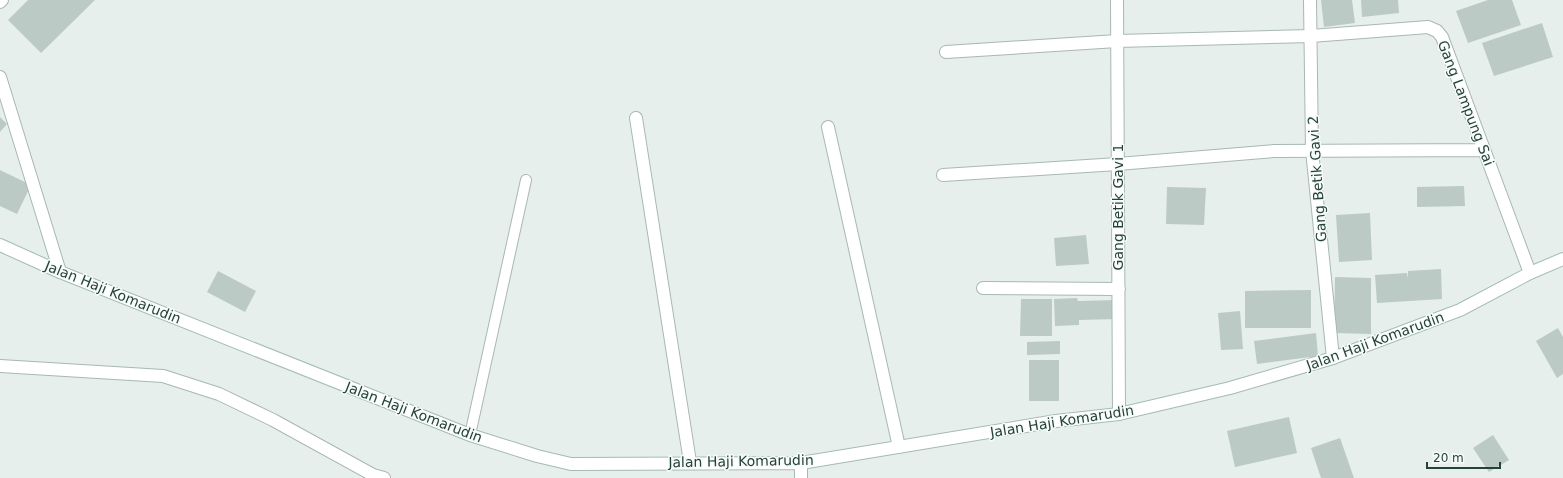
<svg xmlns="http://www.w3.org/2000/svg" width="1563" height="478" viewBox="0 0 1563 478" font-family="'DejaVu Sans',sans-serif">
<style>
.building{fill:#bbcac4}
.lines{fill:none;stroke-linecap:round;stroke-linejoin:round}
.lane-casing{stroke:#a8b8b2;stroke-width:12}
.street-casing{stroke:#a8b8b2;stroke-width:14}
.secondary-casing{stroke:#a4bbb3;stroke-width:14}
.lane{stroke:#fff;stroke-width:10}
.street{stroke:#fff;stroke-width:12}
.secondary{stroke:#fff;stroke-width:12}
.labels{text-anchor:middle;stroke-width:3;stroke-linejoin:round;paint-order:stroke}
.street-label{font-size:14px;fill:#24423a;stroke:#f7fbf9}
</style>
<rect width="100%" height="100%" fill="#e6efeb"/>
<!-- building -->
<path class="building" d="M 28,0 L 95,0 L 41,53 L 8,20 Z
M 1321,0 L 1352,0 L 1355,23 L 1324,27 Z
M 1361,0 L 1398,0 L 1399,13 L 1362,17 Z
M 1488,0 L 1512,0 L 1521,25 L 1468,43 L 1456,11 Z
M 1542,23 L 1553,57 L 1494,76 L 1482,43 Z
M 0,117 L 7,124 L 0,132 Z
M 0,170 L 31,185 L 17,214 L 0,206 Z
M 1464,186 L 1465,206 L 1417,207 L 1417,187 Z
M 1167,187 L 1206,188 L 1204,225 L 1166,224 Z
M 1370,213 L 1372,260 L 1339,262 L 1336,215 Z
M 1086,235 L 1089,264 L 1056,266 L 1054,238 Z
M 1441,269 L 1442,299 L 1377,303 L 1375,275 L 1407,273 L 1408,279 L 1408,271 Z
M 218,271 L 256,291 L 245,312 L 207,292 Z
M 1335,277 L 1371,278 L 1371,334 L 1334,333 Z
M 1311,290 L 1311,328 L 1245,328 L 1245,291 Z
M 1077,298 L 1078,301 L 1117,300 L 1118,319 L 1079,320 L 1079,325 L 1055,326 L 1054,299 Z
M 1021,299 L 1052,299 L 1052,336 L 1020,336 Z
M 1240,311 L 1243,349 L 1221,350 L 1218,313 Z
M 1558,328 L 1563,337 L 1563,374 L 1557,378 L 1536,341 Z
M 1316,333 L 1318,356 L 1257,364 L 1254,341 Z
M 1060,341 L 1060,354 L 1027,355 L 1027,342 Z
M 1029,360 L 1059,360 L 1059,401 L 1029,401 Z
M 1289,417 L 1297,453 L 1235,467 L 1227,431 Z
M 1493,435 L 1509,460 L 1489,472 L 1473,448 Z
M 1340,438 L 1354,478 L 1321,478 L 1311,448 Z"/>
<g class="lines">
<!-- lane casing -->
<g class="lane-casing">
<path id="lane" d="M 470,435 L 526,180"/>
</g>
<!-- street casing -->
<g class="street-casing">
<path id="street" d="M 1117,0 L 1119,414
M 1310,0 L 1312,150 L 1333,358
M 0,2 L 2,0
M 946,52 L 1117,41 L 1311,36 L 1428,27 L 1437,31 L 1442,37 L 1530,273
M 0,77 L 60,272
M 636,118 L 690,462
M 828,127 L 899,447
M 943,175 L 1118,164 L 1274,151 L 1484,150
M 983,288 L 1119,289
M 0,366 L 163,376 L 219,394 L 273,420 L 373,475 L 384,478"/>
</g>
<!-- secondary casing -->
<g class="secondary-casing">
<path id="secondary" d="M 0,245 L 60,272 L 470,435 L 537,456 L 571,464 L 801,463 L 1056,421 L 1119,414 L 1230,388 L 1333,358 L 1460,310 L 1530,273 L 1563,259
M 801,463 L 801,478"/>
</g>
<!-- lane -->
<use href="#lane" class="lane"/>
<!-- street -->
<use href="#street" class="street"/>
<!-- secondary -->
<use href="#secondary" class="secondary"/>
</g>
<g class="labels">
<!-- street labels -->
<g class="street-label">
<text transform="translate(1466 103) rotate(69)" y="5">Gang Lampung Sai</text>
<text transform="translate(1317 179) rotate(-94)" y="5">Gang Betik Gavi 2</text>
<text transform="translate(1118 207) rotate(-90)" y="5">Gang Betik Gavi 1</text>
<text transform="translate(113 292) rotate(22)" y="5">Jalan Haji Komarudin</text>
<text transform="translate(1375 341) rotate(-20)" y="5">Jalan Haji Komarudin</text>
<text transform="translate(414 412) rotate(21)" y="5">Jalan Haji Komarudin</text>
<text transform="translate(1062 421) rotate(-9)" y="5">Jalan Haji Komarudin</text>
<text transform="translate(741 461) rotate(-1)" y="5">Jalan Haji Komarudin</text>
</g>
</g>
<!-- scale -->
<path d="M1427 462v6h73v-6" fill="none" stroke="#24423a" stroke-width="2"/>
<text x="1433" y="462" font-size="12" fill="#24423a" stroke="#f7fbf9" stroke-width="3" paint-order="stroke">20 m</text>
</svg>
